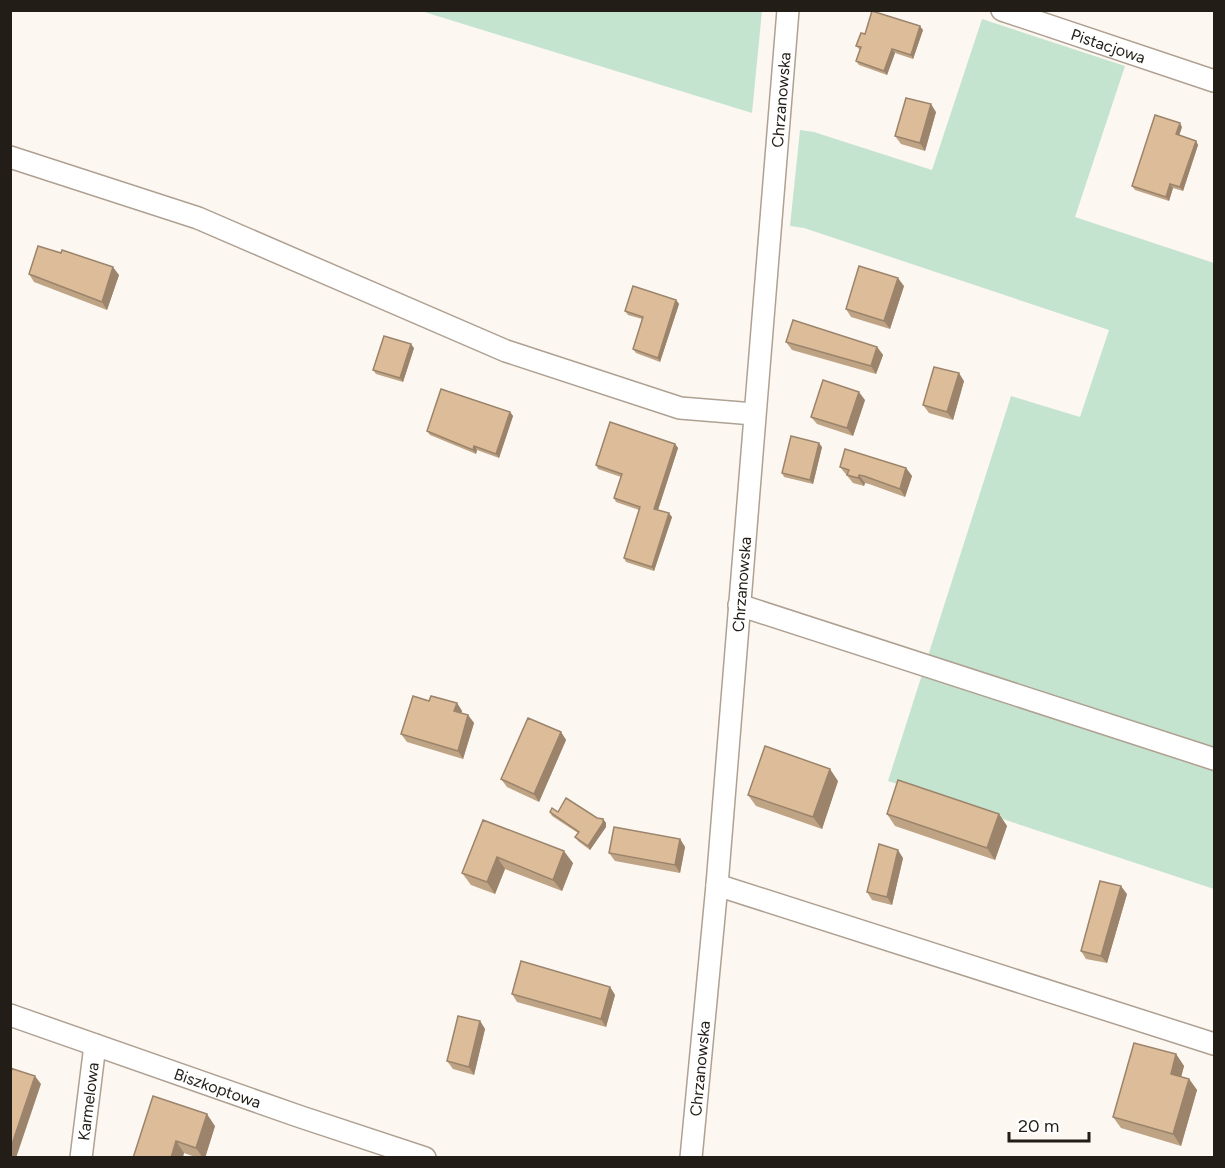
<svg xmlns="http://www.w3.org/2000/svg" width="1225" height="1168" viewBox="0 0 1225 1168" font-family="Figtree,sans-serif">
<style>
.green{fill:#c5e4d0}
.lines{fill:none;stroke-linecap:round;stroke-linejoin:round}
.street-casing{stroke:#afa192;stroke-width:24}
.street{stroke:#fff;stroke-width:21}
.wall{fill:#bea384}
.shaded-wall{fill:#9b846b}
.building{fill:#ddbd99;stroke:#9b846b;stroke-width:1.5}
.labels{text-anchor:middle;stroke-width:4.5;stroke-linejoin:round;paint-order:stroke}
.street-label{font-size:16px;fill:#221d17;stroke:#fff}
</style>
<rect width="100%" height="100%" fill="#fdf7f1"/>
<!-- green -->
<path class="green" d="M 421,11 L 762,11 L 752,113 Z
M 982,19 L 1125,66 L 1075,217 L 1214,263 L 1214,889 L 888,781 L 1011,396 L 1080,417 L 1109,330 L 804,228 L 790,226 L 800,130 L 814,132 L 932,170 Z"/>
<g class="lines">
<!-- street casing -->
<g class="street-casing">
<g id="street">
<path id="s1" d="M 1002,10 L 1214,81"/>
<path d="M 10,157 L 198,218 L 506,351 L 680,408 L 754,414"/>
<path d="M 739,605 L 1214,759"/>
<path d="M 717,885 L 1214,1044"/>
<path id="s2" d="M 10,1015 L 301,1117 L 425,1158"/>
<path id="s3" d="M 81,1158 L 95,1045"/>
<path id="s4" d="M 691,1158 L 717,885 L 788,10"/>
</g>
</g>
<!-- street -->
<use href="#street" class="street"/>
</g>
<!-- wall -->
<path class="wall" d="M 923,30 L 913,59 L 895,53 L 887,75 L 859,65 L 856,61 L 860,50 L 856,46 L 865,34 Z
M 936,112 L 925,151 L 901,144 L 895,136 Z
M 1182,127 L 1179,136 L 1196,141 L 1198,145 L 1183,191 L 1173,188 L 1169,201 L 1135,190 L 1132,186 Z
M 29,274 L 119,275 L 107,310 L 34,282 Z
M 904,286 L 890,329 L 851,317 L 846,309 Z
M 676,300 L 679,304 L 660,362 L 636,353 L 633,349 L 642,319 L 628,315 L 625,311 Z
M 786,342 L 877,347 L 883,355 L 876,374 L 792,350 Z
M 414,348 L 403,382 L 376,374 L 373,370 Z
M 964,381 L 953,420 L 929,413 L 923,405 Z
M 865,400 L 853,436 L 817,424 L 811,417 Z
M 510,412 L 513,416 L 499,458 L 477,450 L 476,454 L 430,435 L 427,431 Z
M 675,444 L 678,448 L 658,510 L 672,517 L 654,571 L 626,562 L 624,558 L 639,510 L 616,502 L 614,498 L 621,477 L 598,469 L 596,465 Z
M 822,447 L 813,484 L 784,477 L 782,473 Z
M 840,467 L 906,468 L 912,476 L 905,497 L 869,484 L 865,483 L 864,486 L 853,483 Z
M 429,701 L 457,703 L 462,711 L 461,713 L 468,715 L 474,723 L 463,759 L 407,742 L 401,734 Z
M 561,732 L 566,740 L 539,802 L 507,787 L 501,779 Z
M 838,781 L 822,829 L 756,806 L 748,795 Z
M 550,812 L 558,812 L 603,819 L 606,823 L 606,827 L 590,850 L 578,841 L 575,837 L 578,833 L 552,816 Z
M 887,814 L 999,814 L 1007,826 L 995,860 L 895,826 Z
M 483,820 L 573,863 L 562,891 L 505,869 L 495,894 L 471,885 L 462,873 Z
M 680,839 L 685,847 L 680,873 L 615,861 L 609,853 Z
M 903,858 L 892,905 L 872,900 L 867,892 Z
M 1127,894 L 1107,963 L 1086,959 L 1081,951 Z
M 610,987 L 615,995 L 606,1027 L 517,1002 L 512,994 Z
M 480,1021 L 485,1029 L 474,1075 L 453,1069 L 447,1061 Z
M 1176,1054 L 1184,1066 L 1181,1077 L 1189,1079 L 1197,1090 L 1181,1146 L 1121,1128 L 1113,1117 Z
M 215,1126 L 205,1158 L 198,1158 L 184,1153 L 133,1158 Z"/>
<!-- shaded-wall -->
<path class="shaded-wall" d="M 920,26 L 923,30 L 913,59 L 911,55 Z
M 892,49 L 895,53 L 887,75 L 884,71 Z
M 931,104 L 936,112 L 925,151 L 920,143 Z
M 1180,123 L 1182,127 L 1178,138 L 1176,134 Z
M 1196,141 L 1198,145 L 1183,191 L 1180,187 Z
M 1170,184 L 1173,188 L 1169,201 L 1166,197 Z
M 113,267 L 119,275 L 107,310 L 102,302 Z
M 898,278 L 904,286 L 890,329 L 884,321 Z
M 676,300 L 679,304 L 660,362 L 658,358 Z
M 411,344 L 414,348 L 403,382 L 400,378 Z
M 877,347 L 883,355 L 876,374 L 871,366 Z
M 959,373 L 964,381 L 953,420 L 947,412 Z
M 859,392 L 865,400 L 853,436 L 847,428 Z
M 510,412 L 513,416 L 499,458 L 496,454 Z
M 819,443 L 822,447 L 813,484 L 810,480 Z
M 675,444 L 678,448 L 657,513 L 654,509 Z
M 474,446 L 477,450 L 476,454 L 473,450 Z
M 906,468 L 912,476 L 905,497 L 900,489 Z
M 859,475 L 865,483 L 864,486 L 858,478 Z
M 669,513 L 672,517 L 654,571 L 652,567 Z
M 457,703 L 462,711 L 460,719 L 454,711 Z
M 468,715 L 474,723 L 463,759 L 458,751 Z
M 561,732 L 566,740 L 539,802 L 534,794 Z
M 830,769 L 838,781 L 822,829 L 813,817 Z
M 999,814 L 1007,826 L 995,860 L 987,848 Z
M 603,819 L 606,823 L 606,827 L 590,850 L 588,846 Z
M 680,839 L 685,847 L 680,873 L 675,865 Z
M 898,850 L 903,858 L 892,905 L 887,897 Z
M 564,851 L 573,863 L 562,891 L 553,880 Z
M 497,857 L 505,869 L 495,894 L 487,882 Z
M 1121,886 L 1127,894 L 1107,963 L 1101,956 Z
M 610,987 L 615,995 L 606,1027 L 601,1019 Z
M 480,1021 L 485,1029 L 474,1075 L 469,1067 Z
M 1176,1054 L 1184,1066 L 1179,1085 L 1171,1074 Z
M 35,1076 L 41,1084 L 16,1158 L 10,1158 L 10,1150 Z
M 1189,1079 L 1197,1090 L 1181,1146 L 1173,1134 Z
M 207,1114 L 215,1126 L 205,1158 L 203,1158 L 196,1148 Z
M 176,1141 L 184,1153 L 183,1158 L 171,1158 Z"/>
<!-- building -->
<path class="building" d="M 872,11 L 920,26 L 911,55 L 892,49 L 884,71 L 856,61 L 861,47 L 856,46 L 861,33 L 865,34 Z
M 906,98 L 931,104 L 920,143 L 895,136 Z
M 1155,115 L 1180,123 L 1176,134 L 1196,141 L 1180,187 L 1170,184 L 1166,197 L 1132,186 Z
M 38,246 L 61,253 L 62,250 L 113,267 L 102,302 L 29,274 Z
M 859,266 L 898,278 L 884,321 L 846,309 Z
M 633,286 L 676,300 L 658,358 L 633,349 L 643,317 L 625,311 Z
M 793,320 L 877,347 L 871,366 L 786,342 Z
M 384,336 L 411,344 L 400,378 L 373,370 Z
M 934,367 L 959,373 L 947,412 L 923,405 Z
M 823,380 L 859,392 L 847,428 L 811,417 Z
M 441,389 L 510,412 L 496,454 L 474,446 L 473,450 L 427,431 Z
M 610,422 L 675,444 L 654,509 L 669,513 L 652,567 L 624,558 L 640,507 L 614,498 L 622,474 L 596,465 Z
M 791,436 L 819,443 L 810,480 L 782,473 Z
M 845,449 L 906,468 L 900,489 L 864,476 L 859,475 L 858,478 L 847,475 L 849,470 L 840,467 Z
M 413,696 L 429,701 L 431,696 L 457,703 L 454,711 L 468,715 L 458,751 L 401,734 Z
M 528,718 L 561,732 L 534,794 L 501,779 Z
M 765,746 L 830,769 L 813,817 L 748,795 Z
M 898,780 L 999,814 L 987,848 L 887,814 Z
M 566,798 L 597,818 L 603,819 L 603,823 L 588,846 L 575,837 L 579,832 L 550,812 L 552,808 L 558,812 Z
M 483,820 L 564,851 L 553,880 L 497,857 L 487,882 L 462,873 Z
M 614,827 L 680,839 L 675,865 L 609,853 Z
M 879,844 L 898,850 L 887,897 L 867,892 Z
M 1100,881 L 1121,886 L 1101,956 L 1081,951 Z
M 521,961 L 610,987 L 601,1019 L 512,994 Z
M 458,1016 L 480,1021 L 469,1067 L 447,1061 Z
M 1134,1043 L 1176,1054 L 1171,1074 L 1189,1079 L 1173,1134 L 1113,1117 Z
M 10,1068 L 35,1076 L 10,1150 Z
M 153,1096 L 207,1114 L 196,1148 L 176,1141 L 171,1158 L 133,1158 Z"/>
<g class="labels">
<!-- street labels -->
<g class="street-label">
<text dy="6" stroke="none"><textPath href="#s1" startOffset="112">Pistacjowa</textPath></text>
<text dy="6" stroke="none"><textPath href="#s4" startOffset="1062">Chrzanowska</textPath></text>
<text dy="6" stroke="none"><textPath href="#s4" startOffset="576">Chrzanowska</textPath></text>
<text dy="6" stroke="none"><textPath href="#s4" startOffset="90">Chrzanowska</textPath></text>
<text dy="6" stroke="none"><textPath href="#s2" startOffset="220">Biszkoptowa</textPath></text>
<text dy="6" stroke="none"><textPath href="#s3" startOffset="57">Karmelowa</textPath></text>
</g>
</g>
<!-- border -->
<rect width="1225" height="1168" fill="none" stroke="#221d17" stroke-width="24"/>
<!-- scale -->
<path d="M1009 1132v9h80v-9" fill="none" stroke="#221d17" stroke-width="3"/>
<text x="1018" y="1132" font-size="18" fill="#221d17" stroke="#ffffff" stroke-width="4.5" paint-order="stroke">20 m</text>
</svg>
